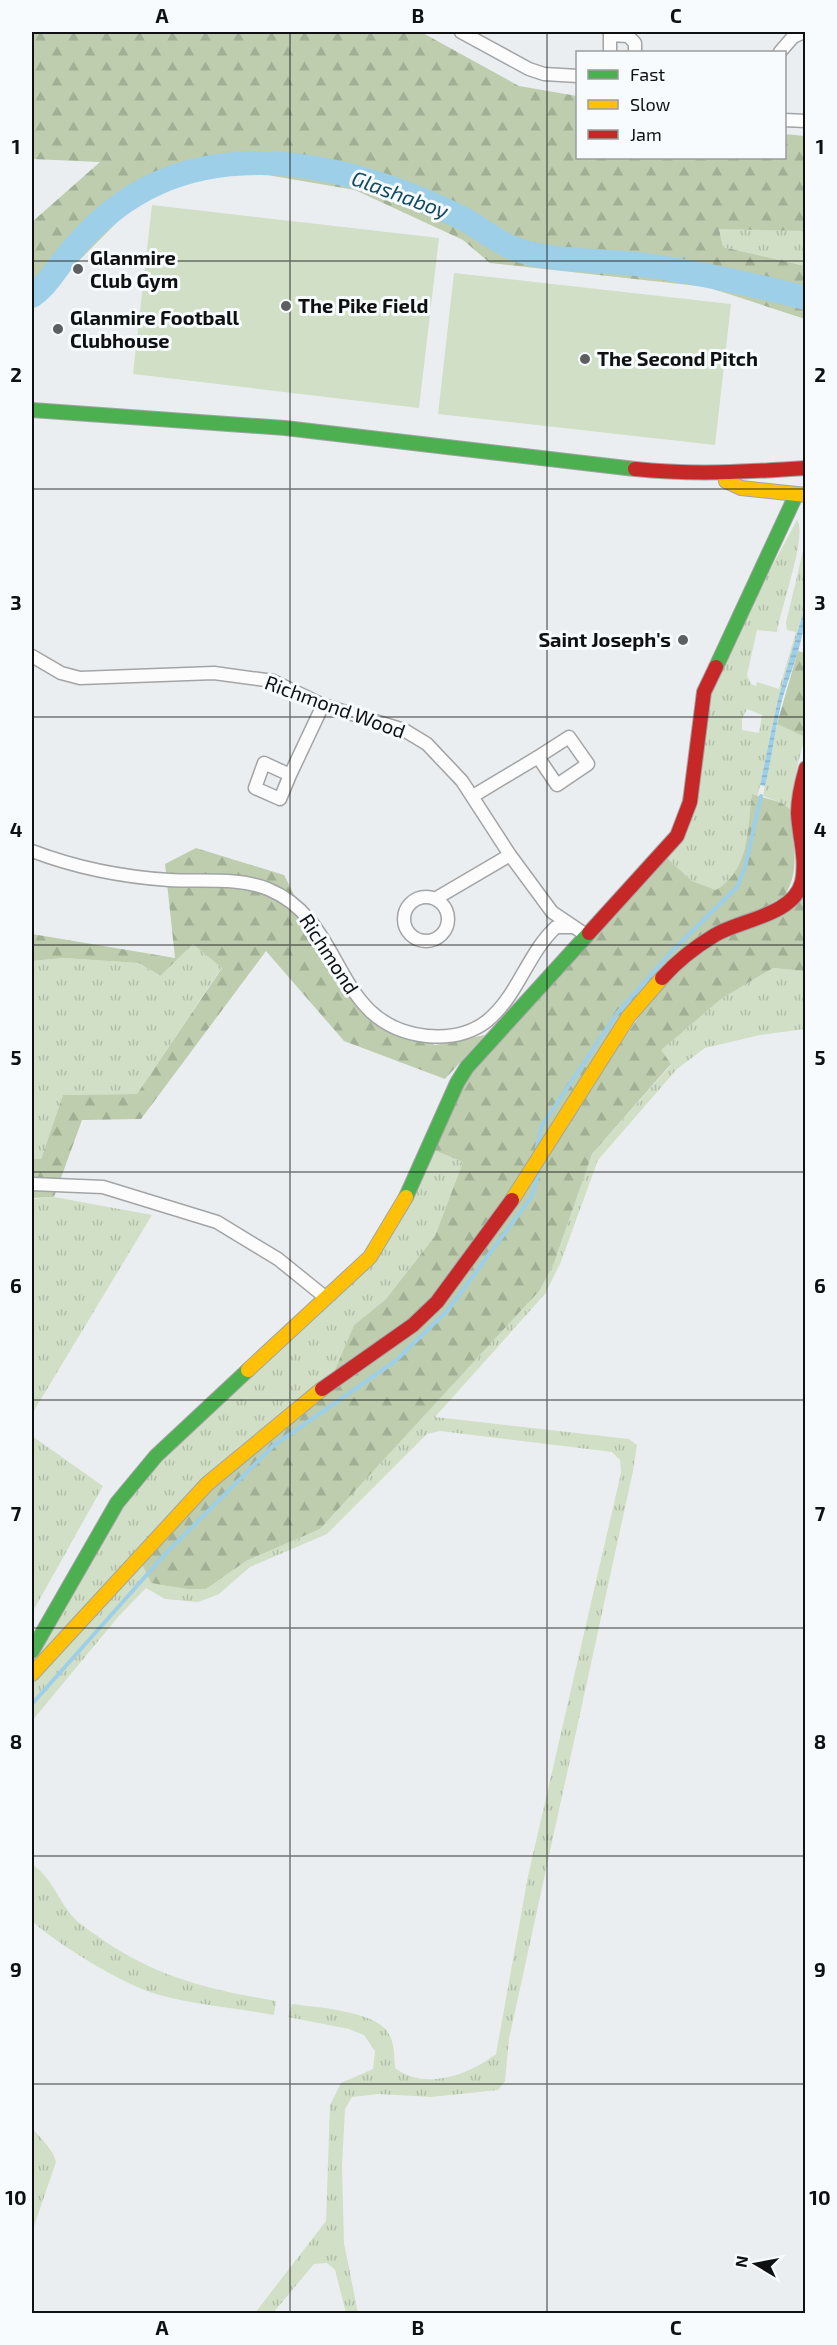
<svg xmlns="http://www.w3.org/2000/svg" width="837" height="2345" viewBox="0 0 837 2345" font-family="'Exo 2',sans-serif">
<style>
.grass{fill:url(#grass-tufts);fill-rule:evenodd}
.forest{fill:url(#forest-firs)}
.pitch{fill:#d1dfc6}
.water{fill:url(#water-rules)}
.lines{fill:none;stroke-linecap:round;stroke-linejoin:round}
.stream{stroke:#9ecfe9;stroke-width:4}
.river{stroke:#9ecfe9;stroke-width:24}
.street-casing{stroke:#a2a4a5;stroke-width:15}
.fast-casing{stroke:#a2a4a5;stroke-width:16}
.slow-casing{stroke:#a2a4a5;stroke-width:16}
.jam-casing{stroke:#a2a4a5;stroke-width:16}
.street{stroke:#fcfcfd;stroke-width:12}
.fast{stroke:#4caf50;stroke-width:14}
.slow{stroke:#ffc107;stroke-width:14}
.jam{stroke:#c62828;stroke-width:14}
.grid{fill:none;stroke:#0f1011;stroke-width:1.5;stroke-opacity:0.55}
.poi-dot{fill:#5c5e5f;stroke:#f7fbfe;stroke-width:2}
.labels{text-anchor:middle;stroke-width:6;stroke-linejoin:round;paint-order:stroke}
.poi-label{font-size:20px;font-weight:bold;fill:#0f1011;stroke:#f7fbfe;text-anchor:start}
.street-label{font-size:20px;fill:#0f1011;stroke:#f7fbfe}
.water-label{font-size:21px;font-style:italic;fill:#104962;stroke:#f7fbfe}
.neatline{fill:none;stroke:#0f1011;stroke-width:2}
.grid-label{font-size:20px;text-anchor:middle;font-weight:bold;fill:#0f1011}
</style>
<defs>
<pattern id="grass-tufts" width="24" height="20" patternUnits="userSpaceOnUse" patternTransform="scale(1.5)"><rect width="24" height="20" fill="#d1dfc6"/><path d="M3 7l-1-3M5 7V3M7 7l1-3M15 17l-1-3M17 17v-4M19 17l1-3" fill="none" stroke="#b2bea9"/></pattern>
<pattern id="forest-firs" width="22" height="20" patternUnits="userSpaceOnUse" patternTransform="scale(1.5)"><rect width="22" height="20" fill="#bdcdad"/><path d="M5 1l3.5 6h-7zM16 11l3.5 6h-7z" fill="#a1af94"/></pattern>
<pattern id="water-rules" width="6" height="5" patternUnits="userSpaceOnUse" patternTransform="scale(1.5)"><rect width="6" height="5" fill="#9ecfe9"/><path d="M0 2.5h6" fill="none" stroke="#87b1c7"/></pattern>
</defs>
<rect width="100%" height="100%" fill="#ebeef0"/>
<!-- grass -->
<path class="grass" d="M 719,228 L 805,231 L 805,266 L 723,247 Z
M 797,520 C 808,534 780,610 777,632 L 757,630 L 747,675 L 751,684 L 756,686 L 757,682 L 779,689 L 796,632 L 787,630 L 786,623 L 805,542 L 805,606 L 778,699 L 758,795 L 752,794 C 747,829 750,871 716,890 L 692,881 L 667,858 L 705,707 L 757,594 ZM 747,709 L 762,715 L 759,733 L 742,730 L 742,719 Z
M 777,724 L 805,737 L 798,763 L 790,809 L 782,803 L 763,796 Z
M 193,944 L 222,967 L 137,1094 L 63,1095 L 41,1159 L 32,1159 L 32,961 L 64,958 L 139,963 L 159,976 Z
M 773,968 L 805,971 L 805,1029 L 760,1035 L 705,1048 L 677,1069 L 598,1160 L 560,1264 L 545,1294 L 435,1417 L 629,1439 L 637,1445 L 633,1471 L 509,2039 L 505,2081 L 498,2090 L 431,2097 L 378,2094 L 352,2097 L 345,2109 L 342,2166 L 344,2243 L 358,2313 L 346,2313 L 335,2270 L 327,2263 L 314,2264 L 273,2313 L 255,2313 L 326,2221 L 330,2105 L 341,2083 L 373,2069 L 375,2051 L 364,2035 L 349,2029 L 288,2017 L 292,2004 C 315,2007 373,2011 387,2031 C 395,2042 394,2055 395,2068 C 425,2091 468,2075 496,2054 L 528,1876 L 621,1473 L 620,1460 L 612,1452 L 440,1431 L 427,1434 L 327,1534 L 250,1567 L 219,1594 L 198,1602 L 165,1599 L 146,1588 L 118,1617 L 32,1721 L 32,1682 L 140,1560 L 151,1583 L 206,1589 L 246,1561 L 320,1529 L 540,1290 L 554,1263 L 592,1154 L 671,1065 L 660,1050 L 721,999 Z
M 434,1150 L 463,1162 L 435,1236 L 386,1299 L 354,1325 L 334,1372 L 32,1667 L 32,1658 L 137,1485 L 373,1259 Z
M 54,1197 L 152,1215 L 32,1414 L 32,1199 Z
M 32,1436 L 103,1486 L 32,1613 Z
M 32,1864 C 56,1882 57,1901 77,1921 C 85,1928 95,1934 103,1940 C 158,1978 212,1990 276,2001 L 274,2015 C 236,2008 194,2005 156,1994 C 122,1984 61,1946 34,1923 Z
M 32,2127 C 40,2139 53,2148 56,2162 L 32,2232 L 34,2211 L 32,2209 Z"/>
<!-- forest -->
<path class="forest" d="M 32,32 L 421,32 L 519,86 L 577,96 L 578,158 L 784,158 L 785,134 L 805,136 L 805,231 L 719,229 L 723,247 L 805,266 L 805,319 L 707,287 L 490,263 L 463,240 L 355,190 L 232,169 L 182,181 L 140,199 L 32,308 L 32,222 L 100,162 L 32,159 Z
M 798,651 L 805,653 L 805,737 L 777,724 Z
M 752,794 L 782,803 L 790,809 C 792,838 802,871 784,896 L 663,968 L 519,1178 L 431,1298 L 409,1320 L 334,1372 L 354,1325 L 386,1299 L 435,1236 L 463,1162 L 434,1150 L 461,1085 L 667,858 L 692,881 L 716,890 C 750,870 747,829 752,794 Z
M 196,848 L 284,875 L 307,920 L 361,1009 L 435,1045 L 485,1035 L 445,1079 L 344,1041 L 266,951 L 141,1119 L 82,1120 L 54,1197 L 32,1198 L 32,1159 L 41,1159 L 63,1095 L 137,1094 L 222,968 L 193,944 L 160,976 L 139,963 L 64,958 L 32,961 L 32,934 L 175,958 L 165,864 Z
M 805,893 L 805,971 L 773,968 L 721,999 L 661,1050 L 671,1064 L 592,1154 L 554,1263 L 540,1290 L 320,1529 L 246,1561 L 206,1589 L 188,1589 L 151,1583 L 140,1560 L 267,1437 L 389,1351 L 591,1087 L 655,993 L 706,947 Z"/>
<!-- pitch -->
<path class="pitch" d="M 152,205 L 439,238 L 419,408 L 133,374 Z
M 454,273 L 731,304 L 715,445 L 438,414 Z"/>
<!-- water -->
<path class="water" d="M 805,606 C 806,639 791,669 782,700 C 775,728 772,758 765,786 L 760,785 L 778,699 Z"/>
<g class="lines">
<!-- stream -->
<path class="stream" d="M 537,1147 L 541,1127 L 618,1012 L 671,952 L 737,887 L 745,867 L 761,796
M 32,1704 L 168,1551 L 273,1446 L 394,1362 L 447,1311 L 532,1196 L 539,1171"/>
<!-- river -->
<path class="river" d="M 32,296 C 47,286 55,270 67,256 C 92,225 122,199 158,183 C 254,141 369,172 460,217 C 478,226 495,241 515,249 C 546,261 602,260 636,264 C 694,271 750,284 806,298"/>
<!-- street casing -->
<g class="street-casing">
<path id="street" d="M 461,32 L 529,69 L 544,74 L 578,76
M 610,35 L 628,36 L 635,43 L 635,52
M 610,52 L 610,32
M 780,52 L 793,37 L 804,32
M 784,120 L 806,121
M 32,656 L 61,673 L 80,678 L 214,673 L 273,681 L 323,705 L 404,730 L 427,744 L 462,781 L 510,855 L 552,912 L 586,935
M 569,737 L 588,764 L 557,785 L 538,757 Z
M 264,763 L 290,775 L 280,799 L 255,788 Z
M 290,775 L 323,705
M 473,796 L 538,757
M 32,851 C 74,867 124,877 169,880 C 200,882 238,877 268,889 C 348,922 331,1026 427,1036 C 449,1038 469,1035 487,1021 C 518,996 527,954 556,927 L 571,927
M404 919a22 22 0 1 1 44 0a22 22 0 1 1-44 0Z
M 435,899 L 510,855
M 32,1184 L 103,1187 L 217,1222 L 278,1259 L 325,1297"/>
</g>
<!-- fast casing -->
<g class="fast-casing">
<path id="fast" d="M 32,410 L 285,428 L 635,469
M 716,667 L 796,495
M 406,1197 L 457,1083 L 467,1067 L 589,933
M 32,1651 L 117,1503 L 156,1456 L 248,1370"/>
</g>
<!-- slow casing -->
<g class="slow-casing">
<path id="slow" d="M 725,474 L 726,481 L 741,488 L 806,495
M 512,1200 L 629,1016 L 662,978
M 248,1370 L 370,1257 L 406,1197
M 32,1674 L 207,1484 L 322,1389"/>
</g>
<!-- jam casing -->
<g class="jam-casing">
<path id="jam" d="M 635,469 C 693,475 748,472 806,468
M 589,933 L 677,836 L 690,802 L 704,692 L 716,667
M 662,978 C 678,960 695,947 715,935 C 740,920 794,915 802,882 C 807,859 799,836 798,813 C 798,798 802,782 806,768
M 322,1389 L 413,1325 L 437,1302 L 512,1200"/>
</g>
<!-- street -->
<use href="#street" class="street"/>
<!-- fast -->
<use href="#fast" class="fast"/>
<!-- slow -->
<use href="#slow" class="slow"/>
<!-- jam -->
<use href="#jam" class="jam"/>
</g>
<!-- grid -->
<path class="grid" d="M 290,32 L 290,2314M 547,32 L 547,2314M 32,261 L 806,261M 32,489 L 806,489M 32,717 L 806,717M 32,945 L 806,945M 32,1172 L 806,1172M 32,1400 L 806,1400M 32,1628 L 806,1628M 32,1856 L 806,1856M 32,2084 L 806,2084"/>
<!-- markers -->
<g class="poi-dot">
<circle cx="78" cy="269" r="6"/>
<circle cx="286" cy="306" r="6"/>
<circle cx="58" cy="329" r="6"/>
<circle cx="585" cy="359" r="6"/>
<circle cx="683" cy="640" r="6"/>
</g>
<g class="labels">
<!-- poi labels -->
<g class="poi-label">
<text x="90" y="265">Glanmire<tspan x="90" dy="23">Club Gym</tspan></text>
<text x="298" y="313">The Pike Field</text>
<text x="70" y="325">Glanmire Football<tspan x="70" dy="23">Clubhouse</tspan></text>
<text x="597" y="366">The Second Pitch</text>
<text x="671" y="647" text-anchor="end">Saint Joseph's</text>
</g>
<!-- street labels -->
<g class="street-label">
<text transform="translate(335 707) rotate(20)" y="7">Richmond Wood</text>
<text transform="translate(329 954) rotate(57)" y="7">Richmond</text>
</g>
<!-- water labels -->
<g class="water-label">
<text transform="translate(400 195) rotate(20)" y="7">Glashaboy</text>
</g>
</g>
<!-- border -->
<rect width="837" height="2345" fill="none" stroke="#f7fbfe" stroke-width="66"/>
<!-- legend -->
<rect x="576" y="51" width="210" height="108" fill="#f7fbfe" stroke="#9a9d9f" stroke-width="1.5"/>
<rect x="588" y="70" width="30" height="9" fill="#4caf50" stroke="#9a9d9f" stroke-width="1.5"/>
<text x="630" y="81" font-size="18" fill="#0f1011">Fast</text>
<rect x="588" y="100" width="30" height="9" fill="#ffc107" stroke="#9a9d9f" stroke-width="1.5"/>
<text x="630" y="111" font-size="18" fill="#0f1011">Slow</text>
<rect x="588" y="130" width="30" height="9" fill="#c62828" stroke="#9a9d9f" stroke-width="1.5"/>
<text x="630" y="141" font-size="18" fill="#0f1011">Jam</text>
<!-- north arrow -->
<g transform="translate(756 2264) rotate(280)" stroke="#f7fbfe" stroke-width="4.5" paint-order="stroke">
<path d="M0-4.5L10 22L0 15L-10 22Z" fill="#0f1011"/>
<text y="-9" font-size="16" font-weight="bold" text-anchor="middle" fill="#0f1011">N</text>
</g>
<rect x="33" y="33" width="771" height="2279" class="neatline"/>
<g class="grid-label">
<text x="162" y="23">A</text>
<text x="418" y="23">B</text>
<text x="676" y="23">C</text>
<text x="16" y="154">1</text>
<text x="820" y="154">1</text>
<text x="16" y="382">2</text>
<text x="820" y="382">2</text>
<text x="16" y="610">3</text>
<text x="820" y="610">3</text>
<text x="16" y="837">4</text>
<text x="820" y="837">4</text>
<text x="16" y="1065">5</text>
<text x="820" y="1065">5</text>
<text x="16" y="1293">6</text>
<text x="820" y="1293">6</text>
<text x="16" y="1521">7</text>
<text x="820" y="1521">7</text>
<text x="16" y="1749">8</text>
<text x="820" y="1749">8</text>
<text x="16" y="1977">9</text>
<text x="820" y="1977">9</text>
<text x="16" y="2205">10</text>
<text x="820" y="2205">10</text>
<text x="162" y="2335">A</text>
<text x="418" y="2335">B</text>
<text x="676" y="2335">C</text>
</g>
</svg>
